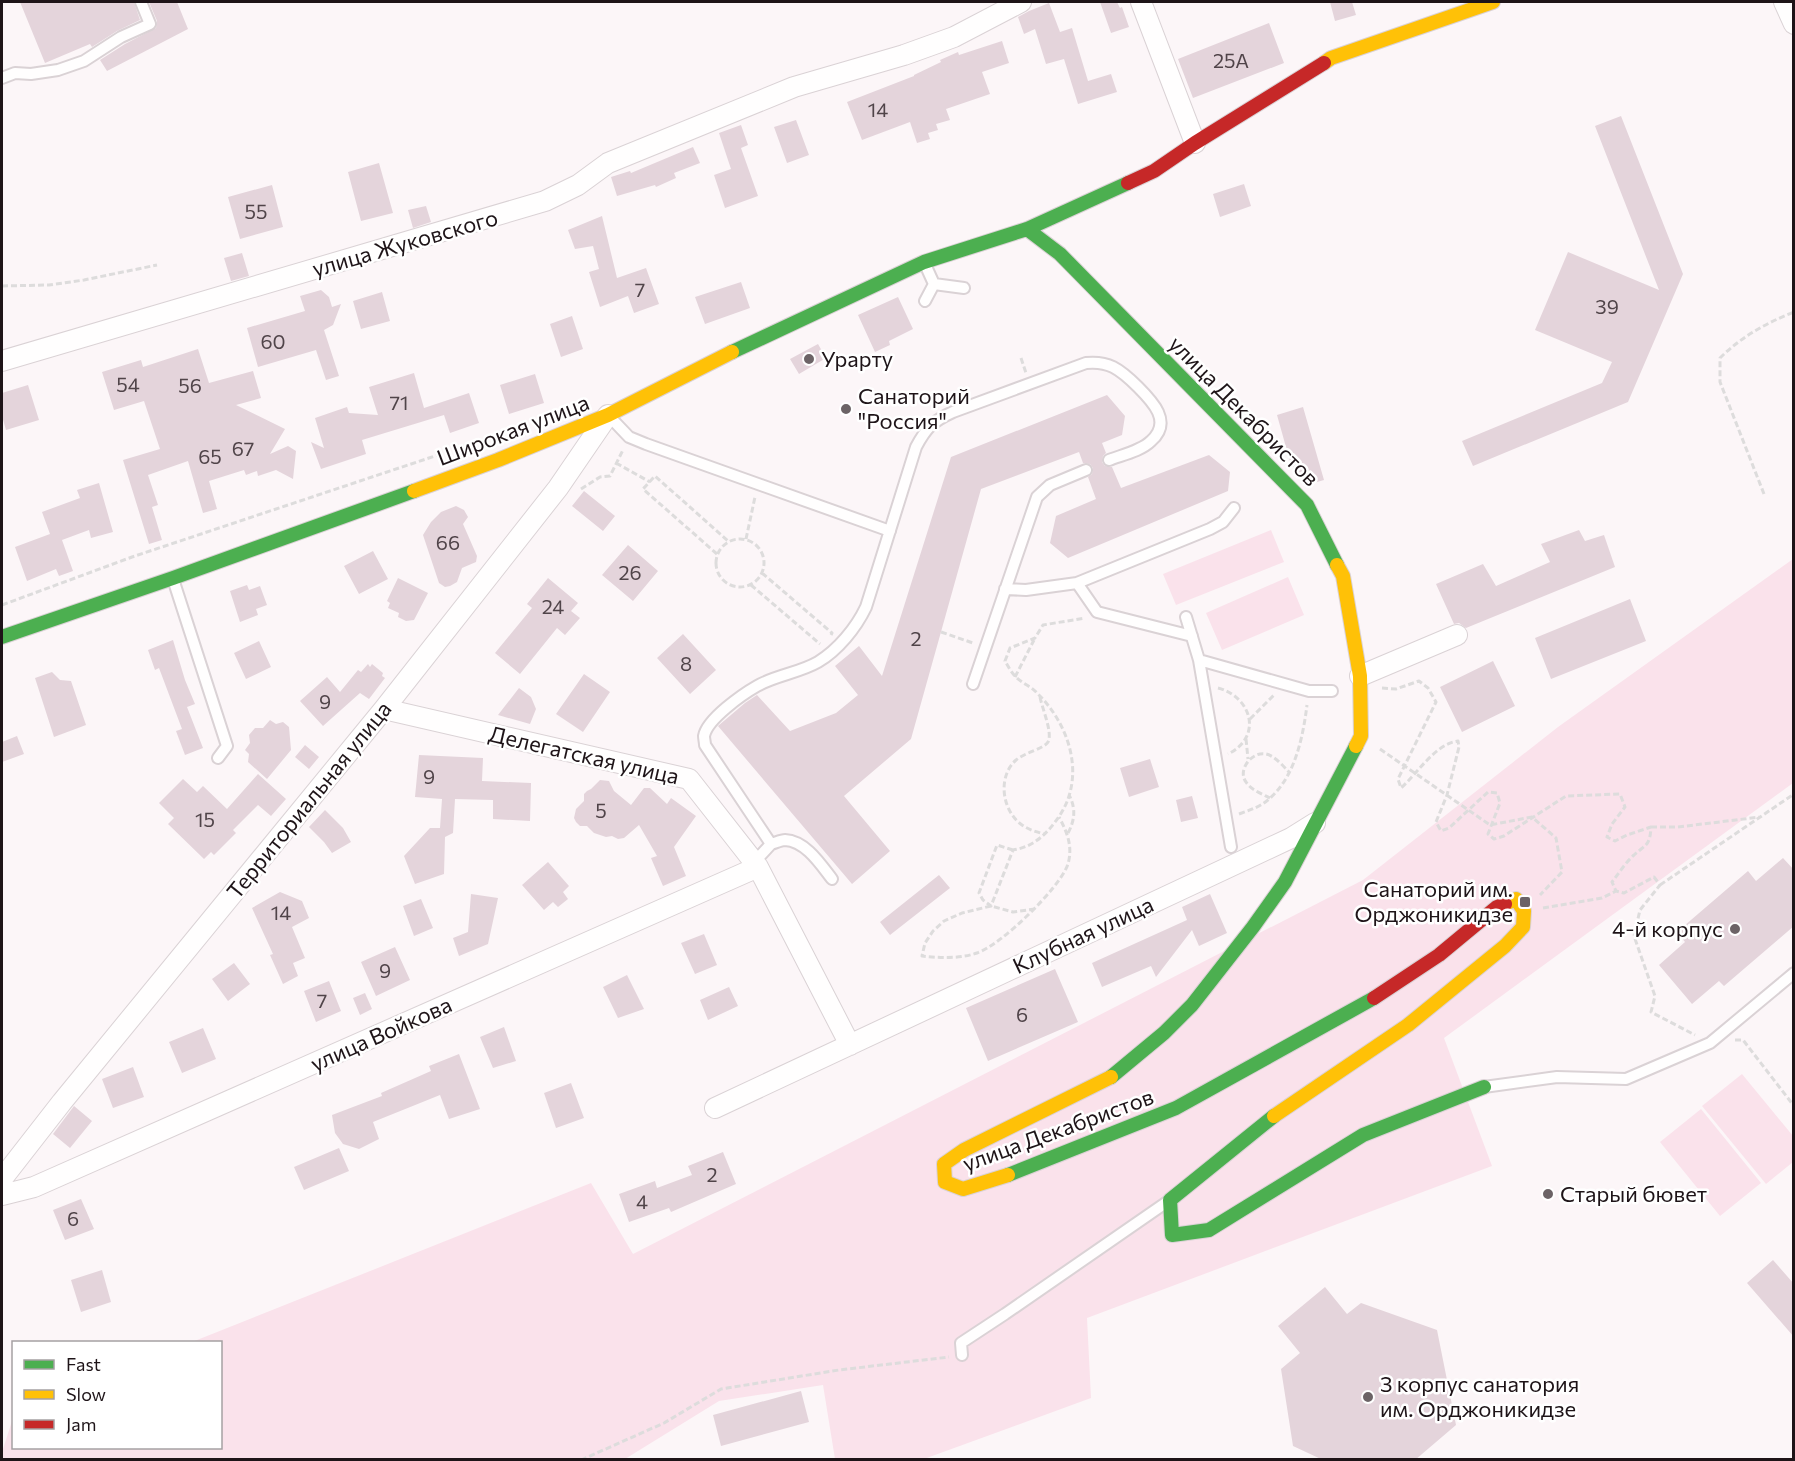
<svg xmlns="http://www.w3.org/2000/svg" width="1795" height="1461" viewBox="0 0 1795 1461" font-family="Commissioner,sans-serif">
<style>
.green{fill:#fae2eb}
.building{fill:#e4d4db}
.lines{fill:none;stroke-linecap:round;stroke-linejoin:round}
.lane-casing{stroke:#dad2d5;stroke-width:14}
.street-casing{stroke:#dad2d5;stroke-width:22}
.fast-casing{stroke:#dad2d5;stroke-width:16}
.slow-casing{stroke:#dad2d5;stroke-width:16}
.jam-casing{stroke:#dad2d5;stroke-width:16}
.path{stroke:#dddcdc;stroke-width:3;stroke-dasharray:6 3;stroke-linecap:butt}
.lane{stroke:#fffefe;stroke-width:10}
.street{stroke:#fffefe;stroke-width:20}
.fast{stroke:#4caf50;stroke-width:14}
.slow{stroke:#ffc107;stroke-width:14}
.jam{stroke:#c62828;stroke-width:14}
.poi-dot{fill:#6c6366;stroke:#fff;stroke-width:2}
.labels{text-anchor:middle;stroke-width:5;stroke-linejoin:round;paint-order:stroke}
.number-label{font-size:20px;fill:#504449}
.street-label{font-size:22px;fill:#1e1418;stroke:#fff}
.poi-label{font-size:22px;fill:#1e1418;stroke:#fff;text-anchor:start}
</style>
<rect width="100%" height="100%" fill="#fcf6f8"/>
<!-- green -->
<path class="green" d="M 1271,530 L 1284,562 L 1176,605 L 1163,574 Z
M 1793,559 L 1793,783 L 1444,1038 L 1492,1166 L 1087,1318 L 1091,1398 L 924,1459 L 835,1459 L 823,1385 L 719,1401 L 625,1459 L 2,1460 L 2,1452 L 13,1418 L 14,1448 L 220,1448 L 220,1342 L 192,1342 L 591,1183 L 633,1254 L 1363,880 L 1558,727 Z
M 1288,577 L 1304,615 L 1222,650 L 1206,613 Z
M 1742,1074 L 1793,1136 L 1793,1162 L 1766,1184 L 1702,1106 Z
M 1701,1109 L 1761,1183 L 1720,1216 L 1660,1142 Z"/>
<!-- building -->
<path class="building" d="M 20,2 L 134,2 L 140,20 L 117,31 L 92,47 L 90,44 L 45,63 Z
M 149,2 L 177,2 L 188,29 L 107,71 L 100,60 L 125,44 L 156,28 L 157,21 Z
M 1100,2 L 1117,2 L 1120,8 L 1122,7 L 1129,27 L 1111,33 Z
M 1330,2 L 1352,2 L 1356,15 L 1335,21 Z
M 1049,3 L 1060,32 L 1072,28 L 1088,81 L 1111,74 L 1117,92 L 1078,104 L 1064,59 L 1046,64 L 1035,29 L 1024,34 L 1018,17 L 1029,11 Z
M 1269,23 L 1284,63 L 1193,98 L 1178,59 Z
M 1002,41 L 1009,63 L 982,72 L 990,94 L 946,109 L 950,120 L 936,124 L 938,130 L 928,133 L 930,139 L 917,143 L 910,122 L 862,140 L 847,102 L 914,76 L 914,75 L 941,62 L 940,60 L 958,52 L 959,55 Z
M 1621,116 L 1683,274 L 1628,402 L 1473,466 L 1462,441 L 1602,383 L 1612,362 L 1535,330 L 1568,252 L 1659,290 L 1595,126 Z
M 796,120 L 809,155 L 787,163 L 774,127 Z
M 741,125 L 748,145 L 741,148 L 758,196 L 725,208 L 714,175 L 731,169 L 719,133 Z
M 693,147 L 700,163 L 674,173 L 676,178 L 656,187 L 655,185 L 617,196 L 611,177 L 630,171 L 631,173 Z
M 379,163 L 393,213 L 361,221 L 348,172 Z
M 1244,184 L 1251,206 L 1220,217 L 1213,194 Z
M 272,185 L 283,227 L 240,239 L 228,197 Z
M 426,206 L 431,222 L 413,228 L 408,210 Z
M 602,216 L 617,278 L 646,268 L 659,304 L 634,313 L 628,296 L 600,307 L 589,272 L 599,269 L 593,246 L 575,249 L 568,230 Z
M 242,253 L 249,276 L 231,281 L 224,258 Z
M 741,282 L 750,308 L 705,324 L 695,297 Z
M 321,290 L 329,297 L 332,307 L 341,304 L 333,325 L 324,330 L 339,376 L 326,380 L 316,350 L 258,367 L 247,328 L 305,311 L 300,296 Z
M 382,292 L 390,321 L 361,329 L 353,301 Z
M 898,297 L 913,329 L 889,341 L 890,345 L 875,352 L 858,315 Z
M 572,316 L 583,349 L 561,357 L 550,324 Z
M 818,344 L 826,358 L 799,374 L 790,359 Z
M 198,349 L 209,383 L 253,371 L 261,398 L 236,405 L 285,429 L 270,454 L 288,446 L 296,451 L 293,479 L 276,470 L 258,476 L 257,471 L 246,475 L 244,470 L 209,481 L 217,509 L 203,513 L 188,461 L 148,475 L 158,505 L 152,507 L 162,540 L 149,544 L 123,460 L 160,449 L 144,401 L 114,410 L 102,372 L 141,360 L 143,367 Z
M 414,373 L 424,408 L 469,393 L 479,423 L 450,433 L 444,415 L 362,440 L 366,454 L 321,469 L 311,442 L 324,448 L 315,418 L 347,407 L 349,413 L 378,415 L 369,387 Z
M 535,374 L 544,403 L 509,414 L 500,385 Z
M 28,385 L 39,420 L 6,430 L 2,416 L 2,393 Z
M 1107,395 L 1125,416 L 1122,435 L 1102,443 L 1106,453 L 1103,456 L 1102,462 L 1105,466 L 1112,467 L 1121,488 L 1209,455 L 1230,472 L 1228,491 L 1068,558 L 1050,543 L 1056,516 L 1096,499 L 1088,477 L 1092,474 L 1093,468 L 1090,464 L 1083,463 L 1079,452 L 981,489 L 911,739 L 844,796 L 890,851 L 852,884 L 718,726 L 745,703 L 757,695 L 790,731 L 836,713 L 858,695 L 835,666 L 859,646 L 882,676 L 951,457 Z
M 1303,407 L 1324,480 L 1310,484 L 1291,465 L 1277,415 Z
M 99,483 L 113,532 L 91,538 L 89,530 L 62,540 L 73,571 L 59,576 L 56,569 L 27,581 L 15,547 L 50,534 L 42,512 L 80,498 L 77,490 Z
M 584,491 L 615,516 L 603,531 L 572,506 Z
M 456,506 L 464,510 L 468,517 L 463,524 L 477,556 L 476,562 L 462,568 L 457,582 L 450,586 L 445,587 L 439,583 L 423,535 L 431,522 L 441,512 Z
M 1579,530 L 1585,541 L 1604,535 L 1615,567 L 1466,628 L 1459,623 L 1454,624 L 1436,584 L 1483,564 L 1496,586 L 1550,562 L 1541,544 Z
M 628,545 L 658,571 L 633,601 L 602,575 Z
M 373,551 L 388,579 L 359,594 L 344,566 Z
M 398,578 L 428,593 L 414,620 L 406,621 L 398,617 L 399,613 L 388,608 L 390,603 L 387,601 Z
M 548,578 L 578,603 L 571,611 L 580,618 L 565,635 L 557,628 L 520,674 L 495,653 L 532,608 L 527,604 Z
M 247,585 L 249,590 L 260,586 L 267,605 L 256,609 L 258,615 L 240,622 L 230,591 Z
M 1630,599 L 1646,641 L 1551,679 L 1535,638 Z
M 683,634 L 716,670 L 690,694 L 657,658 Z
M 173,640 L 185,680 L 195,704 L 187,707 L 203,748 L 185,755 L 176,731 L 182,729 L 159,668 L 155,670 L 148,650 Z
M 259,641 L 271,667 L 246,679 L 234,653 Z
M 1493,661 L 1515,706 L 1462,732 L 1440,687 Z
M 368,664 L 370,667 L 372,664 L 383,673 L 382,676 L 385,678 L 369,699 L 360,693 L 323,726 L 300,701 L 327,677 L 340,692 L 358,670 L 361,672 Z
M 52,672 L 60,680 L 71,681 L 86,725 L 54,737 L 35,678 Z
M 584,674 L 610,692 L 583,732 L 556,714 Z
M 519,688 L 531,697 L 536,709 L 530,724 L 498,715 Z
M 270,720 L 276,724 L 283,722 L 289,727 L 291,750 L 267,779 L 248,762 L 249,754 L 245,750 L 250,743 L 249,735 L 255,728 L 263,728 Z
M 17,736 L 24,754 L 2,762 L 2,742 Z
M 305,745 L 319,757 L 309,769 L 295,757 Z
M 419,755 L 483,758 L 482,781 L 531,783 L 530,821 L 493,819 L 493,800 L 455,799 L 453,833 L 445,837 L 444,874 L 415,884 L 404,856 L 430,828 L 440,828 L 442,799 L 415,797 Z
M 1150,759 L 1159,787 L 1129,797 L 1120,768 Z
M 258,774 L 286,799 L 271,816 L 258,805 L 233,830 L 236,833 L 214,855 L 211,852 L 204,859 L 168,824 L 174,818 L 159,803 L 183,779 L 197,792 L 203,786 L 227,809 Z
M 600,780 L 609,781 L 614,791 L 631,805 L 644,788 L 650,788 L 667,804 L 671,798 L 696,816 L 674,847 L 686,876 L 663,886 L 651,858 L 657,856 L 639,825 L 624,838 L 618,839 L 612,836 L 606,837 L 594,833 L 587,826 L 580,826 L 576,822 L 574,818 L 576,809 L 584,801 L 584,794 L 587,791 L 591,789 Z
M 1192,796 L 1198,818 L 1181,822 L 1176,800 Z
M 325,810 L 343,828 L 351,842 L 332,853 L 324,842 L 309,827 Z
M 1783,858 L 1794,870 L 1794,926 L 1724,986 L 1719,981 L 1692,1004 L 1659,965 L 1685,942 L 1677,932 L 1748,871 L 1756,881 Z
M 548,862 L 569,886 L 563,892 L 568,899 L 558,907 L 553,902 L 544,910 L 522,885 Z
M 939,875 L 950,888 L 890,935 L 880,922 Z
M 280,892 L 302,901 L 309,918 L 292,927 L 305,958 L 293,963 L 298,976 L 283,984 L 270,955 L 273,954 L 252,908 Z
M 471,894 L 498,898 L 488,944 L 459,956 L 453,938 L 468,932 Z
M 1210,894 L 1227,933 L 1199,946 L 1192,930 L 1156,977 L 1151,966 L 1102,987 L 1092,963 L 1187,920 L 1182,907 Z
M 421,899 L 433,928 L 414,936 L 403,906 Z
M 704,934 L 717,965 L 695,974 L 681,943 Z
M 395,947 L 410,980 L 376,996 L 361,962 Z
M 234,963 L 250,984 L 228,1001 L 212,979 Z
M 1055,969 L 1078,1022 L 988,1061 L 966,1008 Z
M 627,975 L 644,1009 L 618,1018 L 603,987 Z
M 329,981 L 341,1011 L 316,1022 L 304,991 Z
M 729,987 L 738,1006 L 708,1020 L 700,1000 Z
M 365,993 L 372,1009 L 360,1015 L 353,998 Z
M 504,1027 L 516,1061 L 493,1068 L 480,1037 Z
M 203,1028 L 216,1059 L 182,1073 L 169,1042 Z
M 459,1054 L 480,1109 L 449,1119 L 440,1095 L 373,1122 L 379,1139 L 359,1149 L 343,1144 L 335,1133 L 332,1115 L 382,1096 L 381,1093 L 431,1071 L 429,1066 Z
M 133,1067 L 144,1097 L 113,1108 L 102,1079 Z
M 571,1083 L 584,1118 L 556,1128 L 544,1093 Z
M 74,1106 L 92,1121 L 70,1148 L 53,1134 Z
M 339,1148 L 349,1171 L 304,1190 L 294,1167 Z
M 723,1152 L 736,1184 L 671,1212 L 669,1208 L 629,1222 L 619,1194 L 655,1181 L 657,1188 L 692,1175 L 688,1166 Z
M 81,1199 L 94,1229 L 65,1240 L 53,1210 Z
M 1773,1260 L 1794,1284 L 1794,1337 L 1747,1283 Z
M 102,1270 L 111,1302 L 81,1312 L 71,1280 Z
M 1325,1287 L 1347,1314 L 1361,1303 L 1437,1330 L 1456,1425 L 1415,1460 L 1323,1460 L 1293,1446 L 1281,1369 L 1300,1353 L 1278,1326 Z
M 801,1391 L 809,1422 L 721,1446 L 713,1415 Z"/>
<g class="lines">
<!-- lane casing -->
<g class="lane-casing">
<path id="lane" d="M 2,78 L 15,73 L 31,74 L 58,70 L 84,61 L 121,37 L 150,24 L 141,2
M 924,262 L 934,284 L 964,288
M 925,301 L 934,284
M 609,416 L 629,437 L 646,444 L 890,531
M 173,579 L 227,746 L 218,758
M 1077,583 L 1097,612 L 1192,636
M 1005,589 L 1026,590 L 1077,583 L 1210,529 L 1223,522 L 1234,508
M 1186,617 L 1199,660 L 1231,847
M 1199,660 L 1309,691 L 1332,691
M 973,684 L 1037,497 L 1050,485 L 1086,470
M 771,844 C 775,843 781,840 785,840 C 806,841 821,865 832,879
M 759,857 L 771,844 L 705,745 C 705,742 704,739 704,736 C 707,719 743,694 757,686 C 776,675 799,673 818,662 C 838,650 856,628 866,607 L 916,447 C 926,428 933,421 953,412 L 1086,363 C 1096,362 1105,363 1113,367 C 1123,372 1130,379 1138,387 C 1152,401 1173,422 1151,441 C 1141,451 1122,455 1109,460
M 1484,1087 L 1557,1077 L 1626,1079 L 1710,1043 L 1794,973
M 962,1355 L 961,1343 L 1005,1314 L 1167,1202"/>
</g>
<!-- street casing -->
<g class="street-casing">
<path id="street" d="M 1141,2 L 1195,143
M 1784,2 L 1794,24
M 2,361 L 545,201 L 578,185 L 608,163 L 794,87 L 904,55 L 954,37 L 1021,2
M 1360,676 L 1457,635
M 384,709 L 689,779 L 758,867 L 850,1045
M 715,1108 L 1291,838 L 1315,823
M 2,1179 L 62,1102 L 384,709 L 558,488 L 608,415
M 2,1195 L 34,1187 L 758,867"/>
</g>
<!-- fast casing -->
<g class="fast-casing">
<path id="fast" d="M 1027,229 L 1060,254 L 1307,505 L 1337,565
M 732,352 L 924,262 L 1027,229 L 1128,183
M 2,637 L 173,578 L 414,491
M 1111,1077 L 1164,1033 L 1192,1005 L 1253,927 L 1285,882 L 1356,746
M 1274,1116 L 1170,1200 L 1172,1235 L 1209,1230 L 1363,1135 L 1484,1087
M 1008,1175 L 1176,1108 L 1374,998"/>
</g>
<!-- slow casing -->
<g class="slow-casing">
<path id="slow" d="M 1324,63 L 1331,58 L 1493,2
M 414,491 L 498,460 L 608,415 L 732,352
M 1337,565 L 1343,576 L 1360,676 L 1361,736 L 1356,746
M 1274,1116 L 1408,1025 L 1505,946 L 1523,927 L 1524,911 L 1516,899 L 1505,904
M 1008,1175 L 963,1189 L 945,1182 L 944,1164 L 964,1150 L 1111,1077"/>
</g>
<!-- jam casing -->
<g class="jam-casing">
<path id="jam" d="M 1128,183 L 1154,171 L 1195,143 L 1324,63
M 1374,998 L 1439,955 L 1497,907 L 1505,904"/>
</g>
<!-- path -->
<path class="path" d="M 2,286 L 49,285 L 84,280 L 157,265
M 1021,358 L 1026,373
M 616,463 L 650,482
M 581,489 L 600,477 L 610,476 L 623,450
M 1764,494 L 1720,382 L 1720,358 C 1741,337 1766,323 1794,312
M716 563a24 24 0 1 1 48 0a24 24 0 1 1-48 0Z
M 746,539 L 755,497
M 717,554 L 643,489 L 655,476 L 728,541
M 762,573 L 832,633 L 831,635
M 751,585 L 820,644
M 2,605 L 132,557 L 471,444
M 941,632 L 973,643
M 1015,677 L 1034,640
M 1218,688 C 1252,697 1263,737 1228,754
M 1382,688 L 1396,689 L 1419,681 L 1428,688 L 1436,702 L 1398,779 L 1401,788 C 1418,773 1435,744 1458,741 L 1459,747 L 1447,795 L 1436,822 L 1441,831 L 1449,828 L 1488,792 L 1497,793 L 1500,803 L 1488,834 L 1494,839 L 1504,836 L 1566,796 L 1620,794 L 1625,807 L 1612,824 L 1607,837 L 1615,841 L 1627,835 L 1651,827 C 1650,846 1646,844 1634,855 C 1626,862 1619,873 1612,882 L 1616,891 L 1624,893 L 1654,877 L 1660,885 L 1640,910 L 1634,936 L 1655,996 L 1651,1012 L 1695,1035
M 1040,697 C 1042,708 1053,733 1048,742 C 1045,748 1024,753 1016,760 C 997,777 1002,811 1022,825 C 1029,830 1037,832 1044,834
M 1250,719 L 1274,695
M 1246,739 L 1248,759
M 1380,749 L 1490,825 L 1532,817 L 1556,838 L 1562,872 L 1540,895
M 1270,798 C 1262,794 1251,790 1246,782 C 1237,770 1252,751 1266,754 C 1275,756 1283,766 1289,772
M 1239,814 C 1250,810 1260,807 1269,799 C 1295,777 1303,737 1307,705
M 1651,827 L 1678,827 L 1760,817
M 1068,833 C 1075,820 1076,808 1069,795
M 1013,850 L 997,845 L 979,893 L 983,900 L 991,906 L 1013,850 C 1034,847 1048,833 1060,815 C 1086,775 1069,724 1037,693 C 1031,686 1021,683 1015,676 C 1011,672 1008,666 1005,661 L 1010,648 L 1035,638 L 1043,625 L 1085,618
M 1660,885 L 1794,794
M 1543,908 L 1602,898 L 1616,891
M 1035,909 L 1013,912 L 991,906 L 962,913 L 944,921 L 933,931 L 925,943 L 922,956 C 940,958 959,959 977,953 C 1001,945 1060,888 1068,864 C 1073,846 1067,832 1059,817
M 1735,1040 L 1743,1040 L 1794,1106
M 581,1460 L 664,1423 L 721,1389 L 839,1370 L 949,1357"/>
<!-- lane -->
<use href="#lane" class="lane"/>
<!-- street -->
<use href="#street" class="street"/>
<!-- fast -->
<use href="#fast" class="fast"/>
<!-- slow -->
<use href="#slow" class="slow"/>
<!-- jam -->
<use href="#jam" class="jam"/>
</g>
<!-- markers -->
<g class="poi-dot">
<circle cx="809" cy="359" r="6"/>
<circle cx="846" cy="409" r="6"/>
<rect x="1519" y="896" width="12" height="12" rx="3"/>
<circle cx="1735" cy="929" r="6"/>
<circle cx="1548" cy="1194" r="6"/>
<circle cx="1368" cy="1397" r="6"/>
</g>
<g class="labels">
<!-- number labels -->
<g class="number-label">
<text x="1231" y="68">25А</text>
<text x="878" y="117">14</text>
<text x="256" y="219">55</text>
<text x="640" y="297">7</text>
<text x="1607" y="314">39</text>
<text x="273" y="349">60</text>
<text x="128" y="392">54</text>
<text x="190" y="393">56</text>
<text x="399" y="410">71</text>
<text x="243" y="456">67</text>
<text x="210" y="464">65</text>
<text x="448" y="550">66</text>
<text x="630" y="580">26</text>
<text x="553" y="614">24</text>
<text x="916" y="646">2</text>
<text x="686" y="671">8</text>
<text x="325" y="709">9</text>
<text x="429" y="784">9</text>
<text x="601" y="818">5</text>
<text x="205" y="827">15</text>
<text x="281" y="920">14</text>
<text x="385" y="978">9</text>
<text x="322" y="1008">7</text>
<text x="1022" y="1022">6</text>
<text x="712" y="1182">2</text>
<text x="642" y="1209">4</text>
<text x="73" y="1226">6</text>
</g>
<!-- street labels -->
<g class="street-label">
<text transform="translate(405 243) rotate(-16)" y="8">улица Жуковского</text>
<text transform="translate(1244 411) rotate(45)" y="8">улица Декабристов</text>
<text transform="translate(513 430) rotate(-21)" y="8">Широкая улица</text>
<text transform="translate(584 755) rotate(13)" y="8">Делегатская улица</text>
<text transform="translate(309 800) rotate(-51)" y="8">Территориальная улица</text>
<text transform="translate(1083 935) rotate(-25)" y="8">Клубная улица</text>
<text transform="translate(381 1034) rotate(-24)" y="8">улица Войкова</text>
<text transform="translate(1058 1130) rotate(-20)" y="8">улица Декабристов</text>
</g>
<!-- poi labels -->
<g class="poi-label">
<text x="821" y="367">Урарту</text>
<text x="858" y="404">Санаторий<tspan x="858" dy="25">"Россия"</tspan></text>
<text x="1513" y="897" text-anchor="end">Санаторий им.<tspan x="1513" dy="25">Орджоникидзе</tspan></text>
<text x="1723" y="937" text-anchor="end">4-й корпус</text>
<text x="1560" y="1202">Старый бювет</text>
<text x="1380" y="1392">3 корпус санатория<tspan x="1380" dy="25">им. Орджоникидзе</tspan></text>
</g>
</g>
<!-- border -->
<rect width="1795" height="1461" fill="none" stroke="#1e1418" stroke-width="6"/>
<!-- legend -->
<rect x="12" y="1341" width="210" height="108" fill="#ffffff" stroke="#a5a1a3" stroke-width="1.5"/>
<rect x="24" y="1360" width="30" height="9" fill="#4caf50" stroke="#a5a1a3" stroke-width="1.5"/>
<text x="66" y="1371" font-size="18" fill="#1e1418">Fast</text>
<rect x="24" y="1390" width="30" height="9" fill="#ffc107" stroke="#a5a1a3" stroke-width="1.5"/>
<text x="66" y="1401" font-size="18" fill="#1e1418">Slow</text>
<rect x="24" y="1420" width="30" height="9" fill="#c62828" stroke="#a5a1a3" stroke-width="1.5"/>
<text x="66" y="1431" font-size="18" fill="#1e1418">Jam</text>
</svg>
